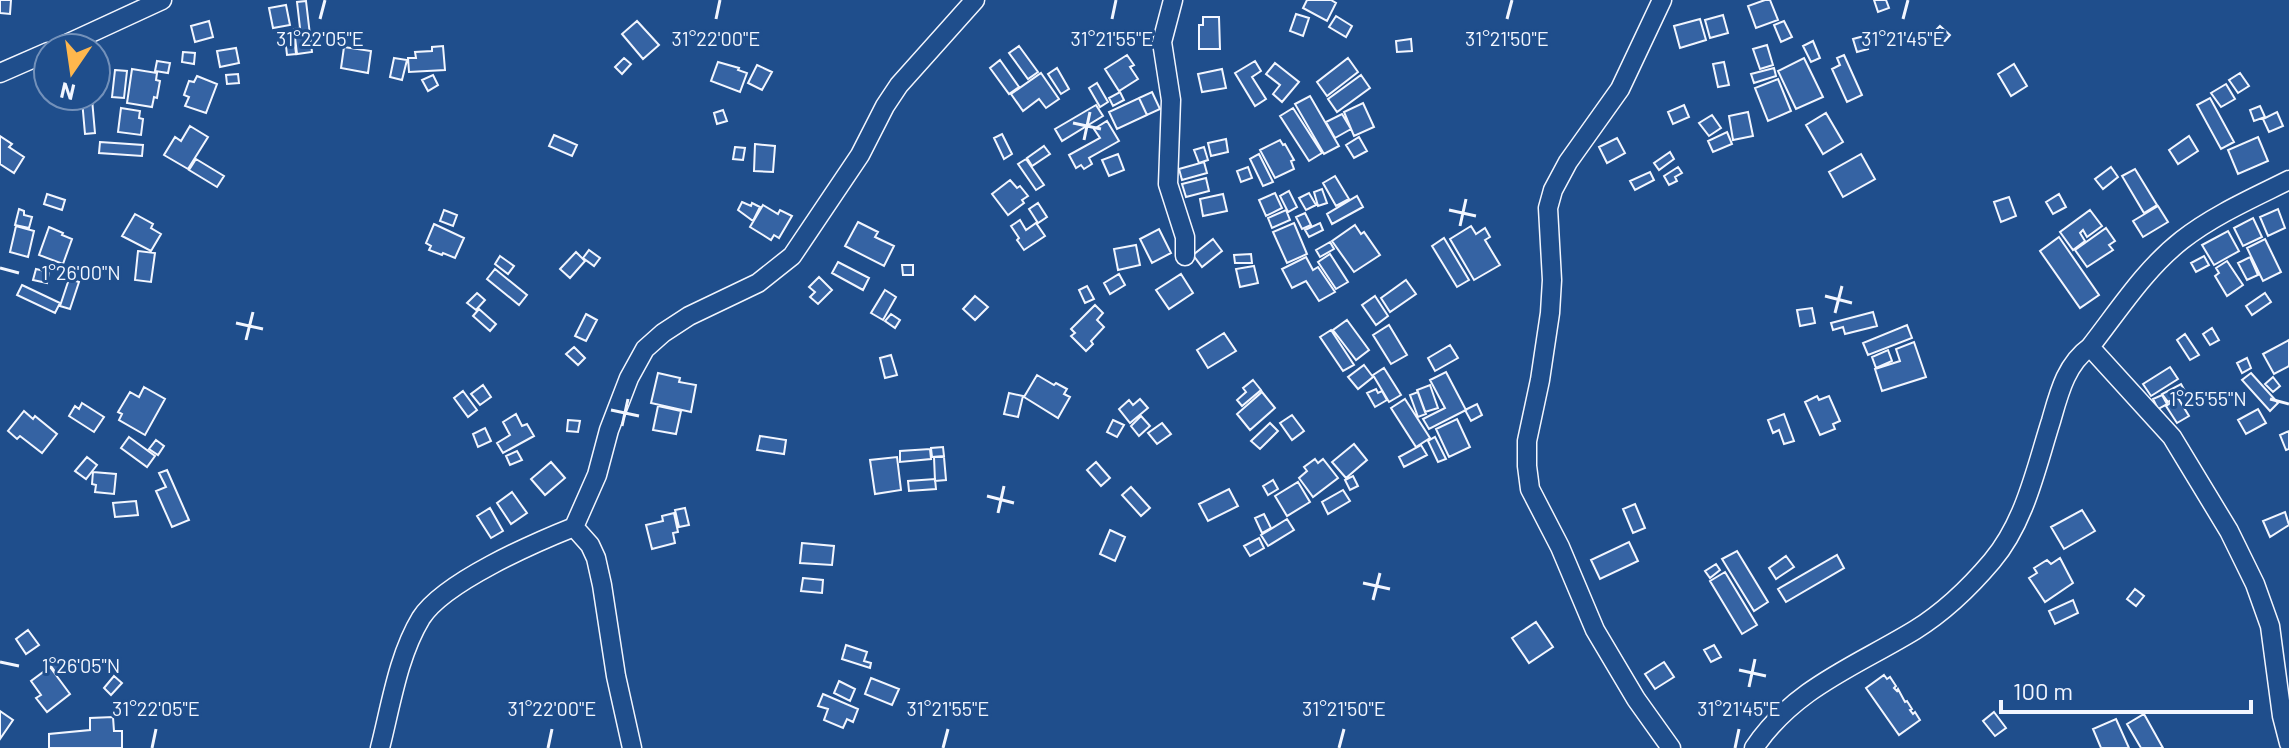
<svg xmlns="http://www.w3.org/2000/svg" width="2289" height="748" viewBox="0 0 2289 748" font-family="Barlow,sans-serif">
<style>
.building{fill:#3563a3;stroke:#f2f6ff;stroke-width:2}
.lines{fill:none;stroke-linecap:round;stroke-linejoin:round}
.minor-casing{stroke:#f2f6ff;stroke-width:21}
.minor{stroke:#1f4e8c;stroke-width:18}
.ticks{fill:none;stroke:#f2f6ff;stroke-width:3}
.ticks-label{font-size:20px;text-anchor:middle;fill:#f2f6ff;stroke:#1f4e8c;stroke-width:6;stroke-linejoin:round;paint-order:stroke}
</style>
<rect width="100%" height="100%" fill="#1f4e8c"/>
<!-- building -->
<path class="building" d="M 0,0 L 11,0 L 10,14 L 0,13 Z
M 1307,0 L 1331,0 L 1336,3 L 1327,21 L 1303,8 Z
M 1765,0 L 1770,0 L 1778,20 L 1756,28 L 1748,6 Z
M 1874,0 L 1886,0 L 1889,8 L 1878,12 Z
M 306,1 L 312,52 L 297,54 L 294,29 L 300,28 L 297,2 Z
M 286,5 L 290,25 L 273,28 L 269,8 Z
M 1296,14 L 1309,18 L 1303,36 L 1290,31 Z
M 1723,15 L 1728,33 L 1710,38 L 1705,20 Z
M 1336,16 L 1352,26 L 1346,37 L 1329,27 Z
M 1203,17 L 1219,17 L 1220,49 L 1199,49 L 1199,25 L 1203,25 Z
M 1700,19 L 1706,40 L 1680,48 L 1674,26 Z
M 209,21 L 213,37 L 195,42 L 191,26 Z
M 637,21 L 659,45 L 643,59 L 622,34 Z
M 1784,21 L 1792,37 L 1781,42 L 1774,25 Z
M 1940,26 L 1950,35 L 1943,43 L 1933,33 Z
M 294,36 L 296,54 L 287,55 L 285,37 Z
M 1864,36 L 1868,49 L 1857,52 L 1853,39 Z
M 1411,39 L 1412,51 L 1397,52 L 1396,41 Z
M 1813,41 L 1820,58 L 1811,62 L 1803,46 Z
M 1767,45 L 1773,65 L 1760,69 L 1753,49 Z
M 443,46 L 445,70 L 409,72 L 408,58 L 416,58 L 415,52 L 432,51 L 432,47 Z
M 1019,46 L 1038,72 L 1028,79 L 1009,53 Z
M 344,47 L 371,51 L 368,73 L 341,68 Z
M 236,48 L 239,63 L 220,67 L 217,51 Z
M 183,52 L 195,53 L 194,64 L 182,62 Z
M 1127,55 L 1134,65 L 1130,67 L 1138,79 L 1119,91 L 1105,69 Z
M 1844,55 L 1862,95 L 1847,102 L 1832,69 L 1840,65 L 1837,58 Z
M 394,58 L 407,60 L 402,80 L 390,77 Z
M 624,58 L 631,64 L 622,74 L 615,67 Z
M 1348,58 L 1358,72 L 1327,96 L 1317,82 Z
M 1804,58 L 1823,97 L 1796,109 L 1778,71 Z
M 1000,60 L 1019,87 L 1009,94 L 990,68 Z
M 157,61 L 170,63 L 168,73 L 155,71 Z
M 1255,61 L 1261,71 L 1252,77 L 1266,99 L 1255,106 L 1235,73 Z
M 718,62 L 739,68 L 738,70 L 747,73 L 740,92 L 711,81 Z
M 1724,62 L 1729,85 L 1718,87 L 1713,64 Z
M 1275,63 L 1299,82 L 1282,102 L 1273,94 L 1280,85 L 1266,74 Z
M 2014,64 L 2027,86 L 2011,96 L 1998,74 Z
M 757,65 L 772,72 L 762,90 L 748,83 Z
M 1057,68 L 1069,89 L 1061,94 L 1048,74 Z
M 1774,68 L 1776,76 L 1754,83 L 1751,74 Z
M 132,69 L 157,73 L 156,80 L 160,81 L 157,98 L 154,97 L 152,107 L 127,103 Z
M 1222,69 L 1226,88 L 1202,92 L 1198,74 Z
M 115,70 L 127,71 L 124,98 L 112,97 Z
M 1041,73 L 1059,99 L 1046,108 L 1039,99 L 1023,111 L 1011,94 Z
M 2240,73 L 2249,86 L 2238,93 L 2229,80 Z
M 238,74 L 239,83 L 227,84 L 226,75 Z
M 433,75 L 438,85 L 428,91 L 422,80 Z
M 1361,75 L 1370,88 L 1337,112 L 1328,99 Z
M 197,76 L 217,84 L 206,113 L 185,106 L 189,97 L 184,95 L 189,81 L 194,82 Z
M 1778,79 L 1791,111 L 1768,121 L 1755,88 Z
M 1097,83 L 1108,102 L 1100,107 L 1089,88 Z
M 2226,84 L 2235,99 L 2221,107 L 2211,93 Z
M 1120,92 L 1124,100 L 1113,106 L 1109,98 Z
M 1152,92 L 1160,109 L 1147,115 L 1139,98 Z
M 1310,96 L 1339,146 L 1324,154 L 1295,104 Z
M 1139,98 L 1147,115 L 1117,129 L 1109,112 Z
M 2210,98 L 2234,142 L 2221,149 L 2197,105 Z
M 92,99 L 95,133 L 85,134 L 82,100 Z
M 1363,103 L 1374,127 L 1354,136 L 1344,112 Z
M 1096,105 L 1103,116 L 1062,141 L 1055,129 Z
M 1684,105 L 1689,117 L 1673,124 L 1668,112 Z
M 2260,106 L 2265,117 L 2254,121 L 2250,110 Z
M 121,108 L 140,111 L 139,118 L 143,119 L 141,135 L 118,132 Z
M 1293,108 L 1322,153 L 1309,161 L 1280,116 Z
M 723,110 L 727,121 L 717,124 L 714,113 Z
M 1748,112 L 1753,136 L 1733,140 L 1729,116 Z
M 2277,112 L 2283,126 L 2269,132 L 2263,119 Z
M 1826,113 L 1843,142 L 1823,154 L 1806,125 Z
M 1342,114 L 1351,129 L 1335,138 L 1326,122 Z
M 1712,115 L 1721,128 L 1709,136 L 1699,123 Z
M 1107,121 L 1119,141 L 1089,158 L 1092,164 L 1084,169 L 1081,165 L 1076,168 L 1069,155 L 1100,138 L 1094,129 Z
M 190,126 L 208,137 L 188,169 L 164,155 L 175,137 L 181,141 Z
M 1727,132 L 1732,144 L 1713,152 L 1708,141 Z
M 1002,134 L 1012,154 L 1004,159 L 994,138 Z
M 554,135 L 577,145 L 572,156 L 549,146 Z
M 0,136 L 12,144 L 9,147 L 24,157 L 14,173 L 0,164 Z
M 2189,136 L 2198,151 L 2178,164 L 2169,150 Z
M 1359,137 L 1367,151 L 1354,158 L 1346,145 Z
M 2258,137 L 2268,161 L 2238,174 L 2228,150 Z
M 1617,138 L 1625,153 L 1607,163 L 1599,147 Z
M 1226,139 L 1228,152 L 1211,156 L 1208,143 Z
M 1280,140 L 1283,145 L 1285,144 L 1294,160 L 1291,161 L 1294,169 L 1275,178 L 1260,150 Z
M 100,142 L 143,145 L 142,156 L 99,153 Z
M 755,144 L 775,146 L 773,172 L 754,171 Z
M 1044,146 L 1050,154 L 1032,166 L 1027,158 Z
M 735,147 L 745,148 L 743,160 L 733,159 Z
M 1204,147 L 1208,160 L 1199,163 L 1194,150 Z
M 1670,152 L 1674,159 L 1659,170 L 1654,163 Z
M 1118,154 L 1124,170 L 1109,176 L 1102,160 Z
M 1259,154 L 1273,182 L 1263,186 L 1250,159 Z
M 1861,154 L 1875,179 L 1843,197 L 1829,172 Z
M 196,159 L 224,176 L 217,187 L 189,170 Z
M 1026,159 L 1044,185 L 1036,190 L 1018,164 Z
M 1204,162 L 1207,173 L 1182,180 L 1179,169 Z
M 1248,167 L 1252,178 L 1241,182 L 1237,171 Z
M 1678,167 L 1682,173 L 1675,177 L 1677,181 L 1669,185 L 1664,176 Z
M 2111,167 L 2118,177 L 2103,189 L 2095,179 Z
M 2135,169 L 2157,205 L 2144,213 L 2122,176 Z
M 1650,172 L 1654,180 L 1635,190 L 1630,181 Z
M 1335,176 L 1349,199 L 1336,206 L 1323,183 Z
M 1206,178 L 1209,191 L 1186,197 L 1182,184 Z
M 1010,180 L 1017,188 L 1020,186 L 1028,196 L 1022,200 L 1024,203 L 1008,215 L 992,194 Z
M 1322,189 L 1327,203 L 1318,206 L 1314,192 Z
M 1289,191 L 1297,207 L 1288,212 L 1280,196 Z
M 1275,193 L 1282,208 L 1266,216 L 1259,200 Z
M 1309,193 L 1316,205 L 1306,210 L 1299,198 Z
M 47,194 L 65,200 L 62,210 L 44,204 Z
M 1223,194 L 1227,211 L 1203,216 L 1200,199 Z
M 2059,194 L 2066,207 L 2053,214 L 2046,202 Z
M 1357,196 L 1363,207 L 1332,224 L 1327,214 Z
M 2009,197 L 2016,216 L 2001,222 L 1994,202 Z
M 742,202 L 751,206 L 752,203 L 760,207 L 753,221 L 738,210 Z
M 1038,203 L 1047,217 L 1038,223 L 1029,209 Z
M 763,205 L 778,214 L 780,210 L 792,216 L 779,238 L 774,235 L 771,240 L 750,227 Z
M 2158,206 L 2168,222 L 2143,237 L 2133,221 Z
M 19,209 L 24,211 L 24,215 L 32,217 L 29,228 L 15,225 Z
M 2278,209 L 2285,228 L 2268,236 L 2260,217 Z
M 444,210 L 457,215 L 453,226 L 440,221 Z
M 1286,210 L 1290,220 L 1272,228 L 1268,218 Z
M 2090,210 L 2102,226 L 2087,237 L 2083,230 L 2080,233 L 2085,241 L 2073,250 L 2060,232 Z
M 1305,213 L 1311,225 L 1302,229 L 1296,217 Z
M 135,214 L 153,224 L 151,228 L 161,234 L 151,251 L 122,236 Z
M 2253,218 L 2262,237 L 2243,246 L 2234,228 Z
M 1020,220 L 1026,230 L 1036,223 L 1045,236 L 1024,250 L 1017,240 L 1019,238 L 1011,226 Z
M 858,222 L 878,232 L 875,237 L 894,246 L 884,266 L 845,246 Z
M 1294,223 L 1307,254 L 1287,263 L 1273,232 Z
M 1320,223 L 1323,230 L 1309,237 L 1305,230 Z
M 434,224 L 464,238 L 455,258 L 443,253 L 442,255 L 429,250 L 431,246 L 426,243 Z
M 1355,225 L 1361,234 L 1364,232 L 1380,255 L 1354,272 L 1332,241 Z
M 16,226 L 34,231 L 28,257 L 10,252 Z
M 1471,226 L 1476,234 L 1485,228 L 1490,237 L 1485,240 L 1500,265 L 1474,280 L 1450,239 Z
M 49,227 L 63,233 L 62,235 L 72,239 L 63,264 L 39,255 Z
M 2106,228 L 2115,241 L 2109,245 L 2113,250 L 2087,267 L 2075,250 Z
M 1159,229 L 1171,253 L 1152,263 L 1140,239 Z
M 2228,231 L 2239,251 L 2214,265 L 2202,245 Z
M 2059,237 L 2099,295 L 2080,308 L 2040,251 Z
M 1444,238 L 1469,280 L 1457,287 L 1432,246 Z
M 1213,239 L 1222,251 L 1202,267 L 1193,255 Z
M 2265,239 L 2281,272 L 2263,281 L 2247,248 Z
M 1330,242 L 1334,249 L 1320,257 L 1316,250 Z
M 1136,245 L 1140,265 L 1118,270 L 1114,249 Z
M 589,250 L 600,258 L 594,266 L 583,258 Z
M 138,251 L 155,253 L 151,282 L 135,280 Z
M 576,252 L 585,261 L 570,278 L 560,269 Z
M 1251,254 L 1252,263 L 1235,263 L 1234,255 Z
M 1330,254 L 1348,282 L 1336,289 L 1318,262 Z
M 500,256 L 514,266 L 508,274 L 495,264 Z
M 2204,256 L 2209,265 L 2196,272 L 2191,263 Z
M 1306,257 L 1313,270 L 1318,267 L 1335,292 L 1319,301 L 1306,281 L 1292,288 L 1282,269 Z
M 2250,257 L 2258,275 L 2247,280 L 2238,263 Z
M 2227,261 L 2243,285 L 2227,296 L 2215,276 L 2219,273 L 2216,268 Z
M 838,262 L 869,278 L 863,290 L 832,273 Z
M 902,265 L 913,265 L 913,275 L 903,275 Z
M 1254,266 L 1258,283 L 1240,287 L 1236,269 Z
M 36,269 L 49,272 L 47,283 L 33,280 Z
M 495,269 L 527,295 L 519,305 L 487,279 Z
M 1119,274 L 1125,285 L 1110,294 L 1104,283 Z
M 1181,274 L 1193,293 L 1169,309 L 1156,290 Z
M 819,277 L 832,290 L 818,304 L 810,297 L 815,292 L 809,287 Z
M 69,279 L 79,282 L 70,309 L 60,306 Z
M 1406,280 L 1416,294 L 1390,312 L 1381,298 Z
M 22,285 L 60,303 L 55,313 L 17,295 Z
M 1087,286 L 1094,299 L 1085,303 L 1079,290 Z
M 885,290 L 896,297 L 883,320 L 871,313 Z
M 477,293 L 485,300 L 476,310 L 467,303 Z
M 2265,293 L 2271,302 L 2252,315 L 2246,306 Z
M 975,296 L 988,307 L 975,320 L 963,309 Z
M 1375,296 L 1388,316 L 1376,325 L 1362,305 Z
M 1095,305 L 1103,313 L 1097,320 L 1104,327 L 1091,341 L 1093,344 L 1086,351 L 1071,336 L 1075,333 L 1071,329 Z
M 1812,308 L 1815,323 L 1800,326 L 1797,310 Z
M 479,309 L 496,324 L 490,331 L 473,316 Z
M 1873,312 L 1877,326 L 1845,334 L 1843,327 L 1833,330 L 1831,323 Z
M 586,314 L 597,320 L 586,341 L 575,336 Z
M 891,314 L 900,320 L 895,328 L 885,321 Z
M 1347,320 L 1369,350 L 1356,360 L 1333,330 Z
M 1389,325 L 1407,355 L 1391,364 L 1373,335 Z
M 1907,325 L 1912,338 L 1868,355 L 1863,343 Z
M 2212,328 L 2219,340 L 2210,345 L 2203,334 Z
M 1331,330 L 1354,365 L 1343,371 L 1320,337 Z
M 1224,333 L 1236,351 L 1208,368 L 1197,350 Z
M 2185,334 L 2199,355 L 2190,360 L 2177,340 Z
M 2289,340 L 2289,366 L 2274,374 L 2263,354 Z
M 1914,342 L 1926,377 L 1882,391 L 1875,369 L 1900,361 L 1896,349 Z
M 1450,345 L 1458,358 L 1435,371 L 1428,358 Z
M 574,347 L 585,358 L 578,365 L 566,354 Z
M 1888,350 L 1892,361 L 1876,368 L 1872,357 Z
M 891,355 L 897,375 L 885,378 L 880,358 Z
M 2247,358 L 2251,368 L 2242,373 L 2237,363 Z
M 1364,365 L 1373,377 L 1358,389 L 1348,377 Z
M 2170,367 L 2178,379 L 2151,396 L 2143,384 Z
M 1384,368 L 1401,395 L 1389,402 L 1373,375 Z
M 1446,372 L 1466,410 L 1429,429 L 1423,419 L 1445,408 L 1430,380 Z
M 658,373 L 680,378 L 679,382 L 696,385 L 691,412 L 651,403 Z
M 2251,373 L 2278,403 L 2270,411 L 2242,380 Z
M 1037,375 L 1054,385 L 1056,383 L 1067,389 L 1064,394 L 1070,397 L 1058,418 L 1024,397 Z
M 2273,377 L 2280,386 L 2273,392 L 2265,384 Z
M 1253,380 L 1261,390 L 1242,406 L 1237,400 L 1246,392 L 1243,388 Z
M 2181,384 L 2186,393 L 2168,402 L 2162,394 Z
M 483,385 L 491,397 L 480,405 L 471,394 Z
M 1430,385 L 1438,408 L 1425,412 L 1417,390 Z
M 144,387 L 165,399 L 145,435 L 119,420 L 122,414 L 118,412 L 130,392 L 139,397 Z
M 1376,389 L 1378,393 L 1382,391 L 1387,400 L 1375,407 L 1367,393 Z
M 463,391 L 477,410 L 468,417 L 454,398 Z
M 1262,392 L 1275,408 L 1250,430 L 1237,414 Z
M 1418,392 L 1426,414 L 1418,417 L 1410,395 Z
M 1009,393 L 1023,396 L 1018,417 L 1004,414 Z
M 2162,395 L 2167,404 L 2158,409 L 2153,399 Z
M 1817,396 L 1819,400 L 1829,396 L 1840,421 L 1833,424 L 1835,429 L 1820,435 L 1805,402 Z
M 2178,398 L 2189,416 L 2177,423 L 2166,406 Z
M 1140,399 L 1148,408 L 1130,423 L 1119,409 L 1129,400 L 1133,405 Z
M 1405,399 L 1430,438 L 1416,447 L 1391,408 Z
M 82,403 L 104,417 L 94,432 L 69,416 L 75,406 L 79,409 Z
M 1477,404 L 1482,415 L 1471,421 L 1465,410 Z
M 658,406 L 681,411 L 676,434 L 653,430 Z
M 2258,409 L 2266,423 L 2246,434 L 2238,420 Z
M 24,411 L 33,419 L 35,416 L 57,434 L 42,453 L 20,436 L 17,439 L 8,431 Z
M 516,414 L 522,426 L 527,424 L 534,436 L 503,453 L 497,443 L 510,435 L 503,422 Z
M 1784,414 L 1794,441 L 1784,444 L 1779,430 L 1773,433 L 1768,420 Z
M 1292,415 L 1304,431 L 1292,440 L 1280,423 Z
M 1141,416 L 1150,426 L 1139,436 L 1131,426 Z
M 1457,419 L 1470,447 L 1449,457 L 1436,429 Z
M 568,420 L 580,421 L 578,432 L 567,431 Z
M 1113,420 L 1124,425 L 1117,437 L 1107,432 Z
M 1162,423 L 1171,434 L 1157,444 L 1148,433 Z
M 1270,423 L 1278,431 L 1260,449 L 1251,441 Z
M 485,428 L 491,441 L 478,447 L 473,434 Z
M 2289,431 L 2289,449 L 2286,450 L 2280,435 Z
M 760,436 L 786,440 L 784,454 L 757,450 Z
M 129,437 L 155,456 L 147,467 L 121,448 Z
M 1435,437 L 1446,459 L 1438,462 L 1428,441 Z
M 156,440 L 164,446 L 158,455 L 149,449 Z
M 1354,444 L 1367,460 L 1346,478 L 1332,462 Z
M 1421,445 L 1427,455 L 1404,467 L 1399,457 Z
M 943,447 L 944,456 L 932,457 L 931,448 Z
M 930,449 L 931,459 L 900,462 L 900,451 Z
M 517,451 L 522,460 L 510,465 L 506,456 Z
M 87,457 L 97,465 L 86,479 L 75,471 Z
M 897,457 L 901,490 L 875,494 L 870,460 Z
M 934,457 L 944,457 L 946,480 L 935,481 Z
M 1315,459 L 1318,463 L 1323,459 L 1338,478 L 1313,497 L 1299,478 L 1307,471 L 1304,467 Z
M 551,462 L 565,478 L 545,495 L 531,479 Z
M 1096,462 L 1110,478 L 1101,486 L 1087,470 Z
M 167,470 L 189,520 L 172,527 L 156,491 L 166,487 L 159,473 Z
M 93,472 L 116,474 L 114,494 L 95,492 L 96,485 L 92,484 Z
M 1353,476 L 1358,486 L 1350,490 L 1345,480 Z
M 935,479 L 936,489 L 909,491 L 908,481 Z
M 1273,480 L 1278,489 L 1268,495 L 1263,486 Z
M 1298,482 L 1310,502 L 1287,516 L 1275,496 Z
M 1131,487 L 1150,508 L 1141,516 L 1122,495 Z
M 1229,489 L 1238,506 L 1208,521 L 1199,504 Z
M 1343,490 L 1350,501 L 1328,514 L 1322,502 Z
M 512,492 L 527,513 L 511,524 L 497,503 Z
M 136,501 L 138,515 L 115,517 L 113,503 Z
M 1635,504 L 1645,528 L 1633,533 L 1623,509 Z
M 490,508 L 503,531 L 491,538 L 477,516 Z
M 685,508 L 689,525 L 679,527 L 675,510 Z
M 2082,510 L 2095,531 L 2064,549 L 2051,527 Z
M 2285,512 L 2289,525 L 2270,537 L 2263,521 Z
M 674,513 L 678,532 L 673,533 L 675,543 L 652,549 L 646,525 L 663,521 L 662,516 Z
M 1264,514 L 1271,528 L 1262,533 L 1255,518 Z
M 1287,519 L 1294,530 L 1268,546 L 1261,535 Z
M 1110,530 L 1125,537 L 1115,561 L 1100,554 Z
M 1259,538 L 1264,548 L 1250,556 L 1244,546 Z
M 1629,542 L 1638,561 L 1600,579 L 1591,560 Z
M 802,543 L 834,546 L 832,565 L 800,563 Z
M 1737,551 L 1768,602 L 1754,611 L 1722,559 Z
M 1837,555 L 1844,568 L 1786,602 L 1778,589 Z
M 1786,556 L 1794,567 L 1776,579 L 1769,568 Z
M 2060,558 L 2073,583 L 2045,602 L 2029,578 L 2037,573 L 2034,568 L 2047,560 L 2051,564 Z
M 1716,564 L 1720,570 L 1710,578 L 1705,571 Z
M 1725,572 L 1757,625 L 1742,634 L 1710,581 Z
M 803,578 L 823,580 L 822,593 L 801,591 Z
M 2135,589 L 2144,596 L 2136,606 L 2127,599 Z
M 2073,600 L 2078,613 L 2055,624 L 2049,611 Z
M 1536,622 L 1553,647 L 1529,663 L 1512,638 Z
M 28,630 L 39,645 L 26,654 L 16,639 Z
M 846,645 L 867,652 L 864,661 L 871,663 L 870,668 L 842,659 Z
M 1714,645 L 1721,657 L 1711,662 L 1704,650 Z
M 60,659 L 66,665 L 56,673 L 51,666 Z
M 1664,662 L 1674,677 L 1655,689 L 1645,674 Z
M 50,667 L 70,694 L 47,712 L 36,698 L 41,695 L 31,681 Z
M 1884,675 L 1887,679 L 1890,677 L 1896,686 L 1894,688 L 1897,691 L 1898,689 L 1905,702 L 1907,701 L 1912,709 L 1910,710 L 1913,714 L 1915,712 L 1920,720 L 1899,735 L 1866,688 Z
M 114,676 L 122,683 L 111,695 L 104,688 Z
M 871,678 L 899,689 L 892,705 L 865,694 Z
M 839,681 L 855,689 L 850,701 L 834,693 Z
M 823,694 L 858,709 L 853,722 L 847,719 L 843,728 L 824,720 L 828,709 L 818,706 Z
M 0,711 L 13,720 L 0,739 Z
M 1994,712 L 2006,728 L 1995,736 L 1983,721 Z
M 2144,714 L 2163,748 L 2141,748 L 2127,724 Z
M 113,717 L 114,731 L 122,731 L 122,748 L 49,748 L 49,734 L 90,730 L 90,718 Z
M 2116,719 L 2129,748 L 2101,748 L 2093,729 Z"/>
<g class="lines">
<!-- minor casing -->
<g class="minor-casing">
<path id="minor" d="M 1173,0 L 1162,42 L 1171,100 L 1168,184 L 1185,237 L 1185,256
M 1662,0 L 1620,89 L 1568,162 L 1553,190 L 1548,208 L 1552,280 L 1550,313 L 1540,380 L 1527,441 L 1527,466 L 1530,489 L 1560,547 L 1595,630 L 1636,699 L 1671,748
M 58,48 L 162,0
M 0,73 L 48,52
M 2090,347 L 2172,437 L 2229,531 L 2255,584 L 2270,626 L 2282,716 L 2289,743
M 574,527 L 597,475 L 609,430 L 629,378 L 645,349 L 663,333 L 689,316 L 758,283 L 792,256 L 860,155 L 885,106 L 899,85 L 975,0
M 380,748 C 391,705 398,656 421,618 C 444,582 534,543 574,527 L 590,545 L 596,558 L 602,585 L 616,676 L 632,748
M 1754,748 C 1794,688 1856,666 1915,630 C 1944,612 1970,587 1992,561 C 2025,522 2036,468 2051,421 C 2059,393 2066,364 2090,347 C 2119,310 2145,269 2182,240 C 2214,215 2253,198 2289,180"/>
</g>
<!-- minor -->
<use href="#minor" class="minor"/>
</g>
<!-- ticks -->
<path class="ticks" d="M 320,19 L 325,0M 716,19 L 720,0M 1112,19 L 1116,0M 1507,19 L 1512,0M 1903,19 L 1908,0M 1073,123 L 1101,129M 1084,140 L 1090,112M 1449,210 L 1476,216M 1460,226 L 1466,199M 0,268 L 19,273M 1825,296 L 1852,303M 1835,313 L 1842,286M 236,323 L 263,329M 246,340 L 253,312M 2270,399 L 2289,404M 611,410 L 639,416M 622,426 L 628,399M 987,496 L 1014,503M 998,513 L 1004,486M 1363,583 L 1390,589M 1373,600 L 1380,573M 0,662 L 19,666M 1739,670 L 1766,676M 1749,687 L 1755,659M 152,748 L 156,729M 548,748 L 552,729M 943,748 L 948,729M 1339,748 L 1344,729M 1735,748 L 1739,729"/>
<g class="ticks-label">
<text x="320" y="46">31°22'05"E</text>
<text x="716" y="46">31°22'00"E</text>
<text x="1112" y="46">31°21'55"E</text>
<text x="1507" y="46">31°21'50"E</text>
<text x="1903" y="46">31°21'45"E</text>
<text x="81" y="280">1°26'00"N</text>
<text x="2208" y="406">1°25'55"N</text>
<text x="81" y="673">1°26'05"N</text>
<text x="156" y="716">31°22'05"E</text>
<text x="552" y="716">31°22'00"E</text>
<text x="948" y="716">31°21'55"E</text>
<text x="1344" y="716">31°21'50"E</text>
<text x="1739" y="716">31°21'45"E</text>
</g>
<!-- north arrow -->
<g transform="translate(72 72) rotate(193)"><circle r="38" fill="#1f4e8c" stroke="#7391ba" stroke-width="2"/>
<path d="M0-6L14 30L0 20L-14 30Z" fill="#ffb74d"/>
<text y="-12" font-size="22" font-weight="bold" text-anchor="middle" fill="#f2f6ff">N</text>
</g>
<!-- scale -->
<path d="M2001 700v12h250v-12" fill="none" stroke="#f2f6ff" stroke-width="4"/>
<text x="2013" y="700" font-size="24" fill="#f2f6ff" stroke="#1f4e8c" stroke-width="6" paint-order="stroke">100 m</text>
</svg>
